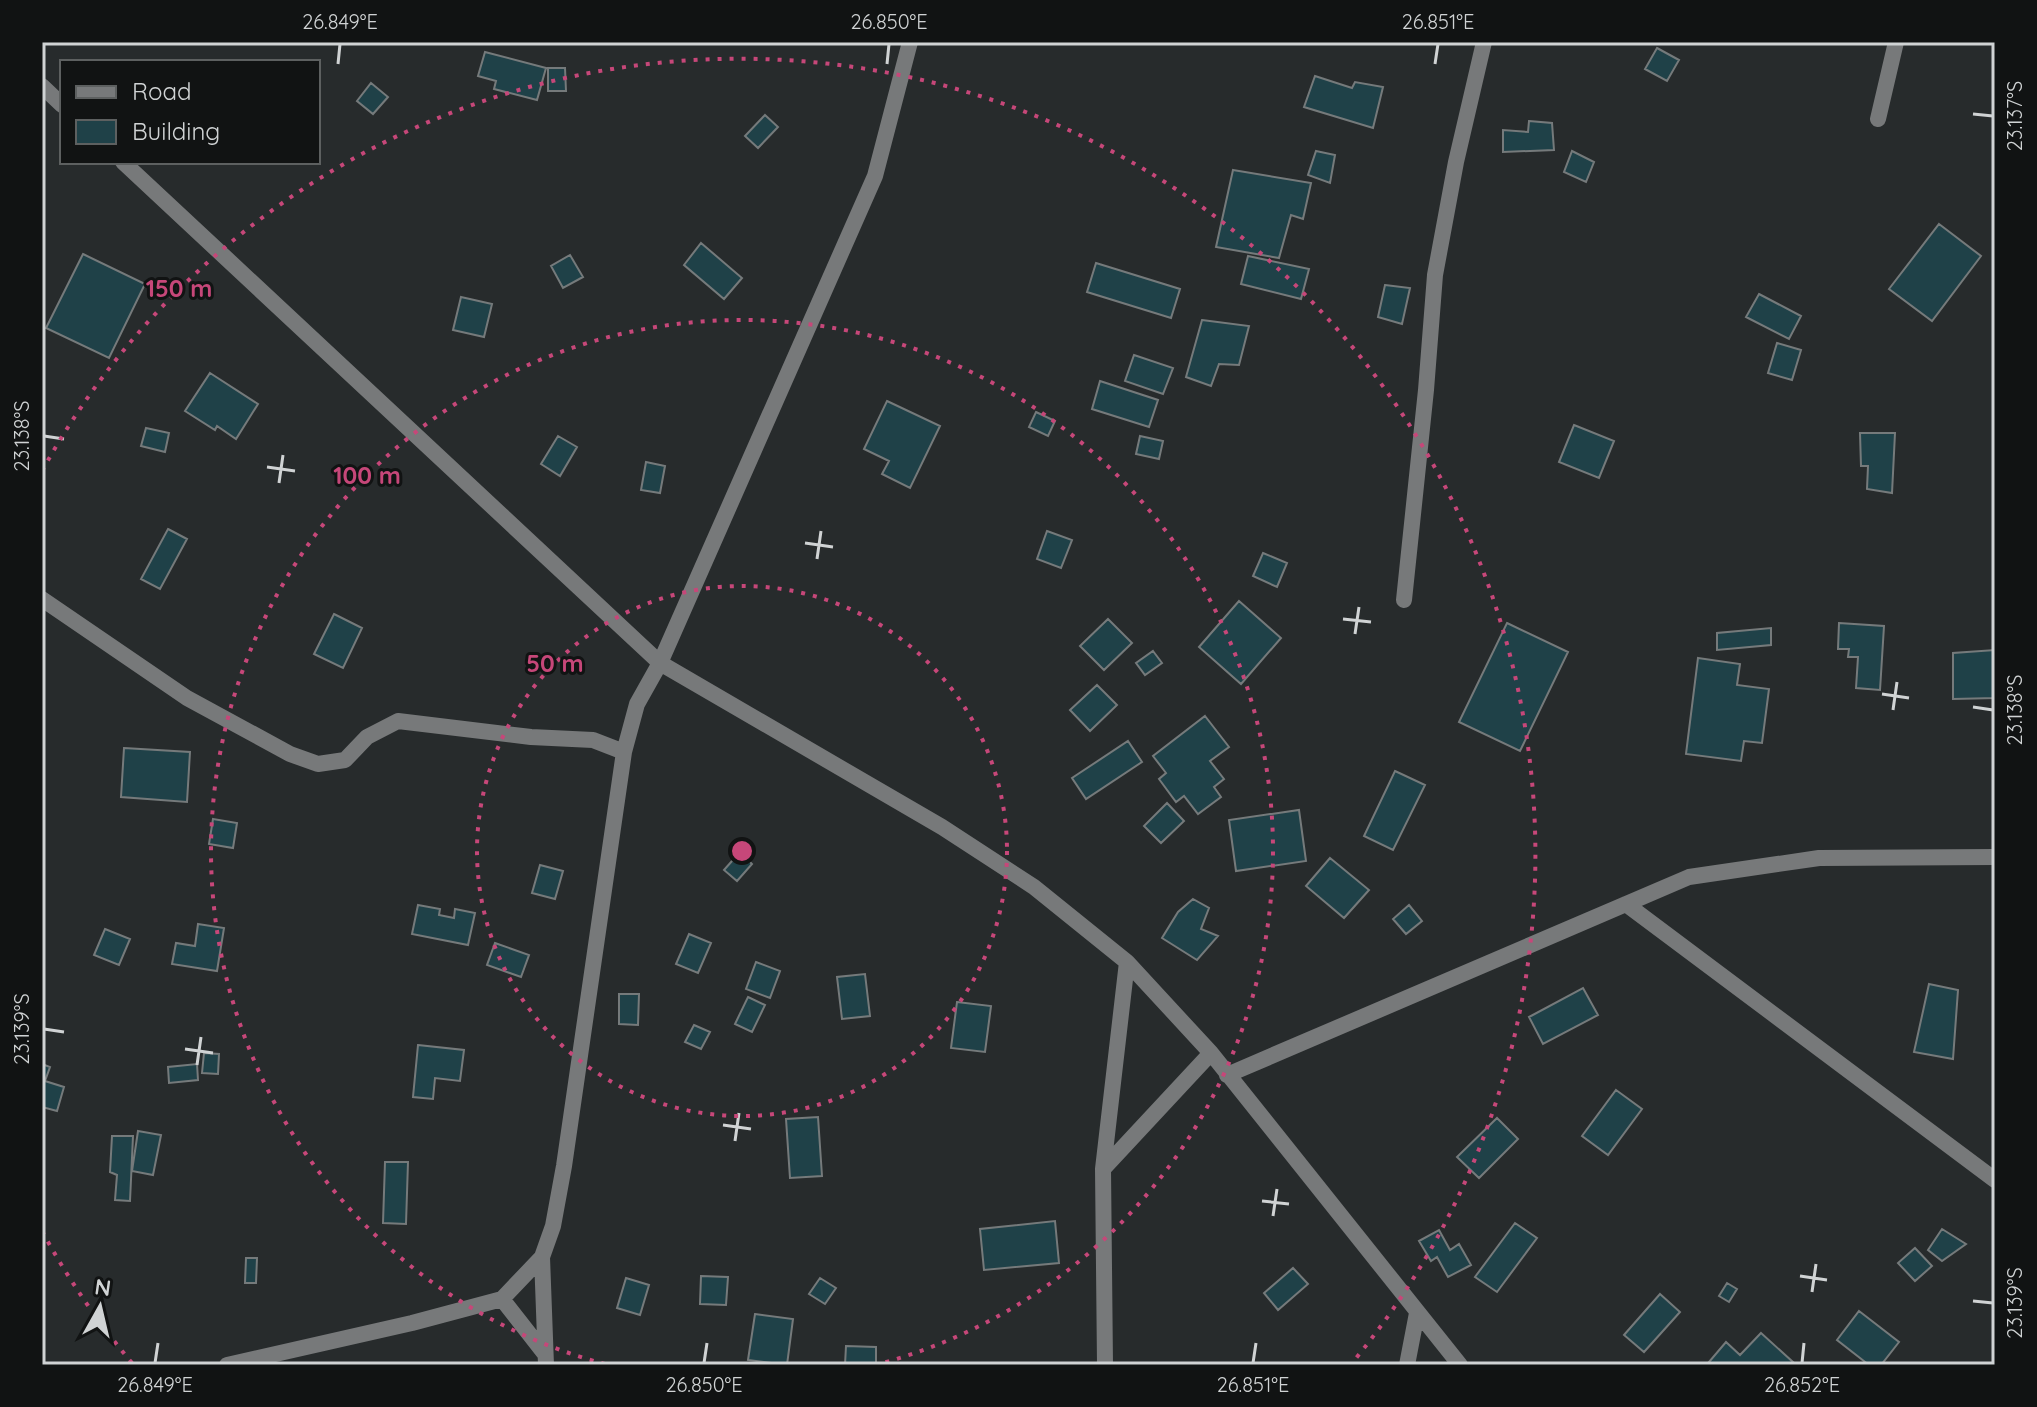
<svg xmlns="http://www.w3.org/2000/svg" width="2037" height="1407" viewBox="0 0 2037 1407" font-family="Quicksand,sans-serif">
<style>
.building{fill:#1f4148;stroke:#757a7b;stroke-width:2}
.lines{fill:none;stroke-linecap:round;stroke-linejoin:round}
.street{stroke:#77797a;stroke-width:16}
.ticks{fill:none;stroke:#d0d3d4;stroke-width:3}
.ring{fill:none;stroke:#c64779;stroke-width:4;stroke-dasharray:4 8}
.centre{fill:#c64779;stroke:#111313;stroke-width:4}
.ring-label{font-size:24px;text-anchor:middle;font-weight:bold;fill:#c64779;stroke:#111313;stroke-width:6;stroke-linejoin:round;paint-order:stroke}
.neatline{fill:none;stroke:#d0d3d4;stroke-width:3}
.ticks-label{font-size:20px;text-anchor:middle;fill:#d0d3d4}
</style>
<rect width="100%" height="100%" fill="#272b2c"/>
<!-- building -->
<path class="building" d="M 1657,48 L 1679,60 L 1667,81 L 1645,69 Z
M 485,52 L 546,68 L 537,100 L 494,89 L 496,81 L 478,76 Z
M 548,68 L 565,68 L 566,91 L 548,91 Z
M 1315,76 L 1352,88 L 1355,82 L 1383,87 L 1373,128 L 1304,107 Z
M 371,83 L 388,97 L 373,114 L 357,101 Z
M 765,115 L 778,127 L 758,148 L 745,136 Z
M 1529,121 L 1552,123 L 1554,150 L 1503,152 L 1503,130 L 1528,132 Z
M 1316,151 L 1335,155 L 1330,183 L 1308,175 Z
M 1572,151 L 1594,162 L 1586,182 L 1564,172 Z
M 1233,170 L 1311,183 L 1303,219 L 1291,215 L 1279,258 L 1216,247 Z
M 1939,224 L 1981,256 L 1932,321 L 1889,289 Z
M 701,243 L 742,278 L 724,299 L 684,265 Z
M 83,254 L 145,284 L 109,358 L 46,328 Z
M 570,255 L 583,277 L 563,288 L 551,266 Z
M 1248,256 L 1309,269 L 1301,299 L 1241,284 Z
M 1096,263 L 1180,289 L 1171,318 L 1087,292 Z
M 1385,285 L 1410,288 L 1402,324 L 1378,317 Z
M 1759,294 L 1801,316 L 1789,339 L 1746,317 Z
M 461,297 L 492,304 L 484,337 L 453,330 Z
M 1202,320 L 1249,326 L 1239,365 L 1219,364 L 1211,386 L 1186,377 Z
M 1777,343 L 1801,350 L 1792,380 L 1768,373 Z
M 1134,355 L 1173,368 L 1163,394 L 1125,381 Z
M 210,373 L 258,404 L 236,439 L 217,426 L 215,430 L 185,411 Z
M 1100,381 L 1158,400 L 1149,427 L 1092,409 Z
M 887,401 L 940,426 L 910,488 L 882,474 L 889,461 L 864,449 Z
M 1036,412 L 1055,421 L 1048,436 L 1029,427 Z
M 1574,425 L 1614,441 L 1599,478 L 1559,462 Z
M 146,428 L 169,433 L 165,452 L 141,446 Z
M 1860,433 L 1895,433 L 1892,493 L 1867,489 L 1868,466 L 1861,466 Z
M 558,436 L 577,447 L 560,476 L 541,464 Z
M 1140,436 L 1163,441 L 1159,459 L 1136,454 Z
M 646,462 L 665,466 L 660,493 L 641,490 Z
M 168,529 L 187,539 L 160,589 L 141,579 Z
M 1047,531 L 1072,540 L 1061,568 L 1037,559 Z
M 1263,553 L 1287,563 L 1277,587 L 1253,576 Z
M 1239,601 L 1281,638 L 1241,684 L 1199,647 Z
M 334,614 L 362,628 L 343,668 L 314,654 Z
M 1108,619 L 1132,643 L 1104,670 L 1080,646 Z
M 1507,623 L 1568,652 L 1520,751 L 1459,722 Z
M 1839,623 L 1884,626 L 1880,690 L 1856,688 L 1858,657 L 1848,657 L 1849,649 L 1838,649 Z
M 1771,628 L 1771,645 L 1717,650 L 1717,633 Z
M 1995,650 L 1995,698 L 1953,699 L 1953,653 Z
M 1153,651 L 1162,663 L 1145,675 L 1136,663 Z
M 1698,658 L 1740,664 L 1737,685 L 1769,689 L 1762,743 L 1744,741 L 1741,761 L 1686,754 Z
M 1097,685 L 1117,705 L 1090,731 L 1070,710 Z
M 1205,716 L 1229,747 L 1210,761 L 1224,779 L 1214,787 L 1221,797 L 1198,814 L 1184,796 L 1176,802 L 1159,779 L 1166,773 L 1153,756 Z
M 1128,741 L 1142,762 L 1086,799 L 1072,778 Z
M 124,748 L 190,752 L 187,802 L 121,797 Z
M 1395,771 L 1425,785 L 1393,850 L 1364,836 Z
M 1167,803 L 1184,821 L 1161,843 L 1144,826 Z
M 1299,810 L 1306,861 L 1236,871 L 1229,820 Z
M 213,819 L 237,823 L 233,848 L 209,844 Z
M 740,852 L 752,864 L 737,881 L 724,870 Z
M 1330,858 L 1369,890 L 1344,918 L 1306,886 Z
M 540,865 L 563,871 L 555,899 L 532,893 Z
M 1193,899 L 1209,908 L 1201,929 L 1218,936 L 1197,960 L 1162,938 L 1178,912 Z
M 418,905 L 440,909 L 439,915 L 454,918 L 455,909 L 475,913 L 468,945 L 412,934 Z
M 1409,905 L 1422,921 L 1406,934 L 1393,919 Z
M 198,924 L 224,928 L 217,971 L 172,964 L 176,943 L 195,946 Z
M 105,929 L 130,939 L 119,965 L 94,955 Z
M 689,934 L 711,943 L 698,973 L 676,964 Z
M 495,943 L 529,955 L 521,977 L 487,965 Z
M 756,962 L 780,971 L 770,998 L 746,989 Z
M 865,974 L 870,1016 L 842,1019 L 837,977 Z
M 1929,984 L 1958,990 L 1953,1059 L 1914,1052 Z
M 1583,988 L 1598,1015 L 1543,1044 L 1529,1017 Z
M 619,994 L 639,994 L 638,1025 L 619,1024 Z
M 748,997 L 765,1005 L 752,1032 L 735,1024 Z
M 957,1002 L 991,1006 L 985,1052 L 951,1048 Z
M 694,1025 L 710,1032 L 701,1049 L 685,1042 Z
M 418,1045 L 464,1050 L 460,1081 L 435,1078 L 433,1099 L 413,1097 Z
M 204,1053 L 219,1054 L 218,1074 L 202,1073 Z
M 42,1064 L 50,1067 L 45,1081 L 64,1087 L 57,1111 L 42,1107 Z
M 197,1064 L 198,1080 L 169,1083 L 168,1067 Z
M 1616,1090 L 1642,1109 L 1608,1155 L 1582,1136 Z
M 818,1117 L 822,1176 L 790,1178 L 786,1119 Z
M 1497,1118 L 1518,1139 L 1479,1178 L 1457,1157 Z
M 138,1131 L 161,1135 L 153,1175 L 132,1171 Z
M 112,1136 L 133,1136 L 130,1201 L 115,1200 L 117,1175 L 110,1172 Z
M 385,1162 L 408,1162 L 406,1224 L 383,1223 Z
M 1055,1221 L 1059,1263 L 984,1270 L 980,1229 Z
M 1515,1223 L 1537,1238 L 1497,1292 L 1475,1277 Z
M 1942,1229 L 1966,1244 L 1942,1261 L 1928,1250 Z
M 1439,1230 L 1450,1250 L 1459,1244 L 1471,1265 L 1448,1277 L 1437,1257 L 1431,1261 L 1419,1241 Z
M 1915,1248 L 1932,1266 L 1915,1281 L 1898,1263 Z
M 246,1258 L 257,1258 L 256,1283 L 245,1283 Z
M 1293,1268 L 1308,1284 L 1278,1310 L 1264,1293 Z
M 701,1276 L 728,1277 L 726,1305 L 700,1304 Z
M 626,1278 L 649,1285 L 640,1315 L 617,1308 Z
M 820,1278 L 836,1288 L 825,1304 L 809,1294 Z
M 1727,1283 L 1737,1289 L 1729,1302 L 1719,1296 Z
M 1660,1294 L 1680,1312 L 1644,1352 L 1624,1335 Z
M 1859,1311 L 1899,1342 L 1881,1365 L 1869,1365 L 1837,1340 Z
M 755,1314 L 793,1319 L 787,1365 L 748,1360 Z
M 1761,1333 L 1794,1363 L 1791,1365 L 1712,1365 L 1709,1362 L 1726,1342 L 1740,1355 Z
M 846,1346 L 876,1347 L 876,1365 L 845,1365 Z"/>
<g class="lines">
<!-- street -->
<path class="street" d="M 42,86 L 62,105
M 1878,119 L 1896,42
M 123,162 L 660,663 L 942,827 L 1034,887 L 1127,962 L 1211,1053 L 1460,1365
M 42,599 L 187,698 L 290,754 L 318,764 L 345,760 L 367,737 L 398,721 L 531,737 L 593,740 L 624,752
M 1404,600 L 1426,390 L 1435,275 L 1456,162 L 1484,42
M 1626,904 L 1995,1180
M 1227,1075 L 1689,877 L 1819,858 L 1995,857
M 1103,1169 L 1211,1053
M 542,1257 L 546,1365
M 502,1299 L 545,1354
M 227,1365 L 412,1323 L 502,1299 L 542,1257 L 553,1226 L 564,1166 L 624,752 L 637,704 L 660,663 L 875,176 L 910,42
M 1105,1365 L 1103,1169 L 1127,962
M 1407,1365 L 1417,1313"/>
</g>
<!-- ticks -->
<path class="ticks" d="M 338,64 L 340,44M 887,64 L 889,44M 1435,64 L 1438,44M 1973,114 L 1993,116M 44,436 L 64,439M 267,467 L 295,471M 279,483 L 283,455M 805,543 L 833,547M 817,559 L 821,531M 1343,619 L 1371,622M 1355,634 L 1359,607M 1882,694 L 1909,698M 1973,707 L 1993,710M 1893,710 L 1897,682M 44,1029 L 64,1032M 185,1049 L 213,1053M 197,1065 L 201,1037M 723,1125 L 751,1129M 735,1141 L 739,1113M 1262,1201 L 1289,1204M 1273,1216 L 1277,1189M 1800,1276 L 1827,1280M 1812,1292 L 1816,1264M 1973,1301 L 1993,1303M 155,1363 L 158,1343M 704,1363 L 707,1343M 1253,1363 L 1256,1343M 1802,1363 L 1804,1343"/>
<!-- distance rings -->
<g class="ring">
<circle cx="742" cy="851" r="265"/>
<path d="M605 1364A531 531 0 1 1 879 1364"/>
<path d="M132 1363A796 796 0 0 1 42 1231M42 471A796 796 0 1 1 1352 1363"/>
</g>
<circle cx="742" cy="851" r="12" class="centre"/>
<g class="ring-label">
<text x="179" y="297">150 m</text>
<text x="367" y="484">100 m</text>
<text x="555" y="672">50 m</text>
</g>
<!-- border -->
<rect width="2037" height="1407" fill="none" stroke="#111313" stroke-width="88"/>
<!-- legend -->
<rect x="60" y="60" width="260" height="104" fill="#111313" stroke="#5d6060" stroke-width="2"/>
<rect x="76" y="86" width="40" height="12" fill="#77797a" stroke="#5d6060" stroke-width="2"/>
<text x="132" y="100" font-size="24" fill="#d0d3d4">Road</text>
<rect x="76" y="120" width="40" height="24" fill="#1f4148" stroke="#5d6060" stroke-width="2"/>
<text x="132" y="140" font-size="24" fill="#d0d3d4">Building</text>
<!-- north arrow -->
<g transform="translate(100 1307) rotate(8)" stroke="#111313" stroke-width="6" paint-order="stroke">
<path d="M0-6L14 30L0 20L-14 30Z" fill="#d0d3d4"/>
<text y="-12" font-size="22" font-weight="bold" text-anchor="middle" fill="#d0d3d4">N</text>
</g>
<rect x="44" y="44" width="1949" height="1319" class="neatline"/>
<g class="ticks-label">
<text x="340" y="29">26.849°E</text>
<text x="889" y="29">26.850°E</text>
<text x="1438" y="29">26.851°E</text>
<text transform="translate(2015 116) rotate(-90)" y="7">23.137°S</text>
<text transform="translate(22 436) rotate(-90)" y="7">23.138°S</text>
<text transform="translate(2015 710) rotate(-90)" y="7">23.138°S</text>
<text transform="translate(22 1029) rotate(-90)" y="7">23.139°S</text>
<text transform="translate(2015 1303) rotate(-90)" y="7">23.139°S</text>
<text x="155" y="1392">26.849°E</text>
<text x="704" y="1392">26.850°E</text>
<text x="1253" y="1392">26.851°E</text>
<text x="1802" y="1392">26.852°E</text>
</g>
</svg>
